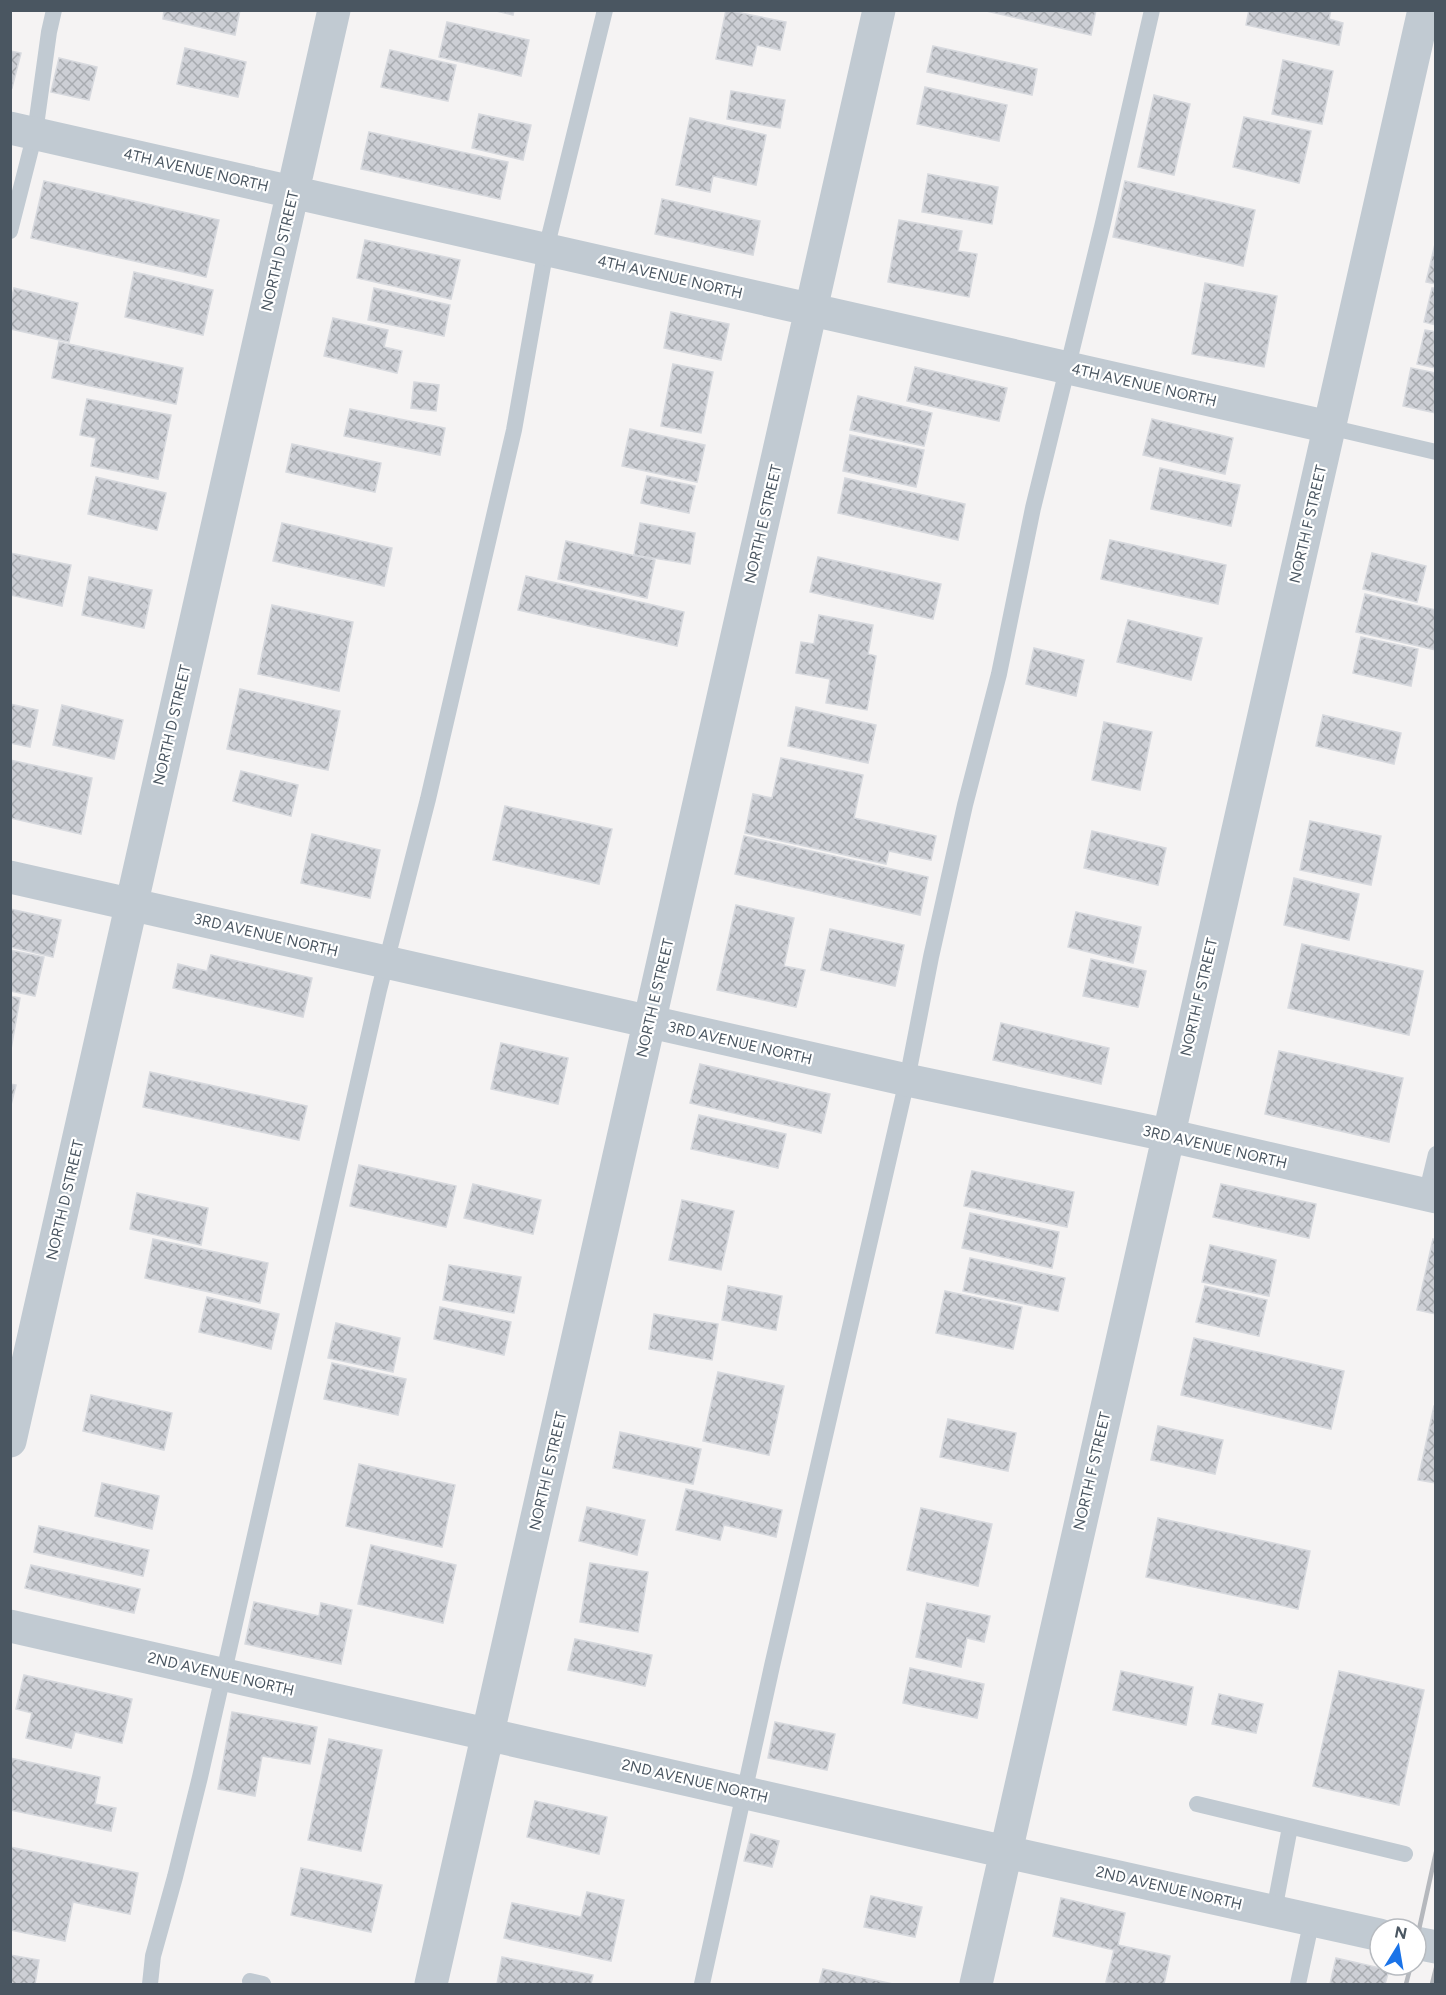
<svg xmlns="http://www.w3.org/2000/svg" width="1446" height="1995" viewBox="0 0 1446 1995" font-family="Figtree,sans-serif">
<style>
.building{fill:url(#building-cross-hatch);stroke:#d7d9de;stroke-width:1.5}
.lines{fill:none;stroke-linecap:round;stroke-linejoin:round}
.lane{stroke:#c1cad2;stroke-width:16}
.street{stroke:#c1cad2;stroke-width:33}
.rail{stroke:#b5b8bd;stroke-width:4.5}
.labels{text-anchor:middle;stroke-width:4.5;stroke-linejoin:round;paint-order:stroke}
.street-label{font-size:15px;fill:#4a5661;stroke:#fff}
</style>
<defs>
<pattern id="building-cross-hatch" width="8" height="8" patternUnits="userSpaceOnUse" patternTransform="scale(1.5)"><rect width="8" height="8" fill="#cdcfd5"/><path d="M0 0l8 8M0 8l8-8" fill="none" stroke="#a8abb0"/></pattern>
</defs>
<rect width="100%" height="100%" fill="#f5f3f3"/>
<!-- building -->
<path class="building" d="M 164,10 L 240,10 L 235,35 L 163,19 Z
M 492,10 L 514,10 L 513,15 Z
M 726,10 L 786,22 L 780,50 L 757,45 L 752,66 L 716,59 Z
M 982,10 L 1096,10 L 1091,35 Z
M 1249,10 L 1331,10 L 1329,19 L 1343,23 L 1339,45 L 1246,25 Z
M 447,22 L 529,40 L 521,76 L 439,57 Z
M 933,46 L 1037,69 L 1032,95 L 927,72 Z
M 185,48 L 246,62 L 238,97 L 177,84 Z
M 390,50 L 456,65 L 448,101 L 381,87 Z
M 10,51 L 21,53 L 12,88 L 10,87 Z
M 59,58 L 97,67 L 89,100 L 51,92 Z
M 1283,60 L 1333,71 L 1322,124 L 1272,114 Z
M 925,87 L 1007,105 L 999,141 L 917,124 Z
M 731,91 L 785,100 L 780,128 L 727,119 Z
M 1154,95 L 1190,104 L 1174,175 L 1138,167 Z
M 479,114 L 531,125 L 523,160 L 472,148 Z
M 1244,117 L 1311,131 L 1299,183 L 1233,167 Z
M 690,118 L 766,135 L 756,185 L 713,176 L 710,192 L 676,185 Z
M 369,132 L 508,162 L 500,199 L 361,169 Z
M 928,174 L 998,187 L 992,224 L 922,212 Z
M 44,181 L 219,220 L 206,277 L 31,238 Z
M 1125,181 L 1255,210 L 1243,266 L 1113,237 Z
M 662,199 L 760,221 L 753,255 L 655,234 Z
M 899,220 L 962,231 L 958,251 L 977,254 L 969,297 L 888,282 Z
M 365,240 L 460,260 L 451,299 L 357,278 Z
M 1435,244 L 1436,244 L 1436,284 L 1426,282 Z
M 134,272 L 213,290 L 203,335 L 125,317 Z
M 1205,283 L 1277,296 L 1264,367 L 1192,354 Z
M 14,288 L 78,303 L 69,342 L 10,329 L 10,304 Z
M 374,288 L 450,305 L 444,336 L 368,320 Z
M 1432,288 L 1436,288 L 1436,325 L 1424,322 Z
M 671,312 L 729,324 L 721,360 L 664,348 Z
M 333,318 L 388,330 L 384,347 L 402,351 L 397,373 L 324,356 Z
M 1425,330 L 1436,332 L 1436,368 L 1417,364 Z
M 59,342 L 183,368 L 176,404 L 52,378 Z
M 673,364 L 713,372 L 701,433 L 661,426 Z
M 915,367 L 1007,388 L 999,421 L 907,401 Z
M 1411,368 L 1436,373 L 1436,413 L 1403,406 Z
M 414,382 L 439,385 L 436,411 L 411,408 Z
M 858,396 L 932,413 L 924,446 L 850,430 Z
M 87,399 L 171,415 L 158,479 L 91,466 L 96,438 L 80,435 Z
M 350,409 L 445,428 L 440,455 L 344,436 Z
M 1152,419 L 1233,438 L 1225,474 L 1143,455 Z
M 630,429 L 705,445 L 697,482 L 622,466 Z
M 850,435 L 924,450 L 916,487 L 843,471 Z
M 292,444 L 381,463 L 375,492 L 286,472 Z
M 1160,468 L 1240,485 L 1231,526 L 1151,509 Z
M 647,476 L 695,486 L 689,513 L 641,503 Z
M 96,477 L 166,493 L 157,530 L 88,514 Z
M 845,478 L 965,504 L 958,540 L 838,513 Z
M 282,523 L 392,548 L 384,586 L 273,561 Z
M 640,523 L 695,533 L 690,564 L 634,555 Z
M 1110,540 L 1226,565 L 1218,604 L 1101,579 Z
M 566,541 L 655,560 L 647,598 L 558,579 Z
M 10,553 L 71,565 L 62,606 L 10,595 Z
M 1372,553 L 1426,566 L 1417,602 L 1363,589 Z
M 818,557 L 941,584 L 933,619 L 810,592 Z
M 526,576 L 684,612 L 677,646 L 518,610 Z
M 89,577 L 152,590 L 144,628 L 82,615 Z
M 1365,594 L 1436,610 L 1436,650 L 1356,632 Z
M 272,605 L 353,622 L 339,691 L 258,674 Z
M 819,615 L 873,625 L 868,654 L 876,656 L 867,710 L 826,703 L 830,679 L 796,673 L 801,642 L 814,644 Z
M 1128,620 L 1202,638 L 1191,680 L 1117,662 Z
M 1361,637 L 1418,649 L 1411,686 L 1353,673 Z
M 1034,648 L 1084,660 L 1076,696 L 1026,684 Z
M 240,689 L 340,711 L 328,770 L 227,749 Z
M 10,704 L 38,710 L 30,747 L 10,743 Z
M 62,705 L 123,720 L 114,759 L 53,745 Z
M 796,707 L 876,725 L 868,763 L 788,746 Z
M 1323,715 L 1401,733 L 1394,764 L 1316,746 Z
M 1104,722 L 1152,732 L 1140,790 L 1092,780 Z
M 781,758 L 863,775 L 854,818 L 936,836 L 931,860 L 889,851 L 886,864 L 745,833 L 753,794 L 772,798 Z
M 10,760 L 92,778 L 81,834 L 10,818 Z
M 241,771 L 298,785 L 291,816 L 233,801 Z
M 505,806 L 612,829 L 599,884 L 493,860 Z
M 1310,821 L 1381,836 L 1371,885 L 1300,870 Z
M 1092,831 L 1166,848 L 1158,885 L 1084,868 Z
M 312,834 L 380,850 L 370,898 L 301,883 Z
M 744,836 L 928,877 L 920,915 L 735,874 Z
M 1294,878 L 1359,894 L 1349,940 L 1284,925 Z
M 736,905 L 794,918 L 784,966 L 805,970 L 796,1007 L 717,990 Z
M 10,909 L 61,920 L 53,957 L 10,947 Z
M 1076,912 L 1141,927 L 1133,963 L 1068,947 Z
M 830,929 L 904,945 L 895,986 L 821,970 Z
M 1302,944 L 1423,971 L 1409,1035 L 1288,1008 Z
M 10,950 L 44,957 L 35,996 L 10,991 Z
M 211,955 L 312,978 L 303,1017 L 173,988 L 178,964 L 207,971 Z
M 1091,959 L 1146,971 L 1138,1007 L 1083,996 Z
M 10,996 L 20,998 L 10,1055 Z
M 1001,1023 L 1109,1048 L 1101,1084 L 993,1060 Z
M 501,1043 L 568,1058 L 558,1104 L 491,1089 Z
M 1279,1051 L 1403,1078 L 1389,1142 L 1265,1114 Z
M 700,1064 L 830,1094 L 821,1133 L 690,1103 Z
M 150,1072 L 307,1106 L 299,1140 L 143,1107 Z
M 10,1084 L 16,1085 L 10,1109 Z
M 699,1115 L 786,1134 L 778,1168 L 691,1149 Z
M 359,1165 L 456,1186 L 446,1227 L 350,1206 Z
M 972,1171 L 1074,1192 L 1067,1227 L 964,1206 Z
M 473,1184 L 541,1200 L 533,1234 L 464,1218 Z
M 1221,1184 L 1316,1204 L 1309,1238 L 1213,1217 Z
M 137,1193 L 208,1208 L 201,1245 L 130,1229 Z
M 682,1200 L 734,1211 L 721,1270 L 669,1260 Z
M 970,1213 L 1059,1232 L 1052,1268 L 962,1248 Z
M 153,1239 L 268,1263 L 260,1303 L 145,1278 Z
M 1433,1239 L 1436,1240 L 1436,1314 L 1417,1310 Z
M 1210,1245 L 1276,1260 L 1269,1296 L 1202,1282 Z
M 970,1258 L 1065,1278 L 1058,1311 L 963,1291 Z
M 449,1265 L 521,1277 L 514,1313 L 443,1300 Z
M 728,1286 L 782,1296 L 776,1330 L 722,1320 Z
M 1205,1286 L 1267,1300 L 1259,1336 L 1196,1322 Z
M 945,1291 L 1022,1307 L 1013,1349 L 936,1333 Z
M 207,1297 L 279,1314 L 271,1349 L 199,1332 Z
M 440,1307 L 511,1322 L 504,1355 L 434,1339 Z
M 654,1314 L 718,1324 L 712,1360 L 649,1349 Z
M 336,1323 L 400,1338 L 393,1372 L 328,1358 Z
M 1194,1338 L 1344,1371 L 1331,1429 L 1181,1395 Z
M 332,1363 L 406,1379 L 398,1415 L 324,1399 Z
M 718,1372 L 784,1386 L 769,1455 L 703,1441 Z
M 91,1395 L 172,1413 L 164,1450 L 83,1431 Z
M 1434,1406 L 1436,1406 L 1436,1483 L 1418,1480 Z
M 948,1419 L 1016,1433 L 1008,1471 L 940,1457 Z
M 1158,1426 L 1223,1440 L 1215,1474 L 1151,1460 Z
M 620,1432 L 701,1449 L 693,1484 L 613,1468 Z
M 359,1464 L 455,1485 L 442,1547 L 346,1526 Z
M 102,1483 L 159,1496 L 152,1529 L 95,1516 Z
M 686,1489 L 782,1510 L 776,1537 L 724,1525 L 720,1540 L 676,1530 Z
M 587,1507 L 645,1520 L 637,1555 L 579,1541 Z
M 921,1508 L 992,1524 L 978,1586 L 907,1570 Z
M 1158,1518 L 1310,1551 L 1298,1609 L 1146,1577 Z
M 39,1526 L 149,1550 L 143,1576 L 34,1552 Z
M 371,1545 L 456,1565 L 443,1623 L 358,1604 Z
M 590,1563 L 648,1572 L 638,1632 L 580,1622 Z
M 31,1565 L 140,1589 L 134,1613 L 25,1588 Z
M 254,1602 L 319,1616 L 321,1603 L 352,1610 L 341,1664 L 245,1644 Z
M 927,1603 L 990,1616 L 984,1642 L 967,1638 L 961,1667 L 916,1657 Z
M 575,1639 L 652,1655 L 645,1686 L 568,1670 Z
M 910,1668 L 984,1684 L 977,1718 L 903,1703 Z
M 1121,1671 L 1193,1687 L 1186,1725 L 1113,1710 Z
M 1339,1671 L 1424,1690 L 1399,1805 L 1313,1786 Z
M 24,1675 L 132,1699 L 122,1743 L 75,1732 L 71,1748 L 26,1738 L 32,1713 L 16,1709 Z
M 1219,1694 L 1263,1704 L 1256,1733 L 1212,1724 Z
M 232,1712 L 317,1727 L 310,1764 L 262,1756 L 255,1796 L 218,1789 Z
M 775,1722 L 835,1734 L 827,1770 L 768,1758 Z
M 329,1739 L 382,1750 L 361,1851 L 308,1840 Z
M 10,1758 L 100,1777 L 95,1804 L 116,1808 L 111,1831 L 10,1810 Z
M 535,1801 L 607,1817 L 599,1854 L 527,1837 Z
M 751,1834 L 779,1841 L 772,1867 L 744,1861 Z
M 10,1847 L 138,1873 L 130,1914 L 73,1902 L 65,1941 L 10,1930 Z
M 301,1868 L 382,1885 L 371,1932 L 291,1915 Z
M 587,1892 L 624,1900 L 611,1961 L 504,1938 L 512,1903 L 581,1917 Z
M 871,1896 L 922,1907 L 915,1937 L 864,1927 Z
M 1061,1898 L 1125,1913 L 1118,1945 L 1170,1956 L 1164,1984 L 1117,1984 L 1106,1982 L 1114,1950 L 1053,1936 Z
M 10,1955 L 39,1960 L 35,1984 L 10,1984 Z
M 502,1957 L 593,1975 L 591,1984 L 497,1984 Z
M 1336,1958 L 1389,1970 L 1385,1984 L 1330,1984 Z
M 823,1969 L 893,1984 L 819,1984 Z"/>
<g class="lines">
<!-- lane -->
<path class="lane" d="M 10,231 L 35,133 L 49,32 L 54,10
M 1329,427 L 1436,452
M 1426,1195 L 1436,1154
M 1197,1804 L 1405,1854
M 1274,1911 L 1290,1827
M 250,1981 L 263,1984
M 150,1984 L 153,1956 L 175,1877 L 200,1777 L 379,990 L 428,799 L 514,430 L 546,249 L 605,10
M 702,1984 L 772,1666 L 907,1080 L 931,957 L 965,805 L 999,674 L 1033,508 L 1103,223 L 1152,10
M 1298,1984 L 1312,1919"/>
<!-- street -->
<path class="street" d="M 10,128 L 1329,427
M 10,877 L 907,1080 L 1167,1135 L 1436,1197
M 10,1441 L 334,10
M 10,1626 L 1006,1852 L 1380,1935
M 1416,1943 L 1436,1947
M 431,1984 L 879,10
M 976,1984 L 1424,10"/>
<!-- rail -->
<path class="rail" d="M 1416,1943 L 1436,1852
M 1406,1984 L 1411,1965
M 1432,1984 L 1436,1968"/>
</g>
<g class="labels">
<!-- street labels -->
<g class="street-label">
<text transform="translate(196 170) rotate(13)" y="5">4TH AVENUE NORTH</text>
<text transform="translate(280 251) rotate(-77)" y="5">NORTH D STREET</text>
<text transform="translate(670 277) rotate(13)" y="5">4TH AVENUE NORTH</text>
<text transform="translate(1144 385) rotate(13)" y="5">4TH AVENUE NORTH</text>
<text transform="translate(763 524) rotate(-77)" y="5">NORTH E STREET</text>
<text transform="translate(1308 524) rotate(-77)" y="5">NORTH F STREET</text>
<text transform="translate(172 725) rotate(-77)" y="5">NORTH D STREET</text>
<text transform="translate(266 935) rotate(13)" y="5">3RD AVENUE NORTH</text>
<text transform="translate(1199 997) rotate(-77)" y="5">NORTH F STREET</text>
<text transform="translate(655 998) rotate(-77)" y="5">NORTH E STREET</text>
<text transform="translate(740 1043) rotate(13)" y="5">3RD AVENUE NORTH</text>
<text transform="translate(1215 1147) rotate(13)" y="5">3RD AVENUE NORTH</text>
<text transform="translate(65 1200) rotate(-77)" y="5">NORTH D STREET</text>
<text transform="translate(548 1471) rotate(-77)" y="5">NORTH E STREET</text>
<text transform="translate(1092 1471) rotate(-77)" y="5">NORTH F STREET</text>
<text transform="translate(221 1674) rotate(13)" y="5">2ND AVENUE NORTH</text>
<text transform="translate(695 1781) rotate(13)" y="5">2ND AVENUE NORTH</text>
<text transform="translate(1169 1888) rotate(13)" y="5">2ND AVENUE NORTH</text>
</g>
</g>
<!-- border -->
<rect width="1446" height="1995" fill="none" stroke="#4a5661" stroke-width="24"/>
<!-- north arrow -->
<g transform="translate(1398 1947) rotate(11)"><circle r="28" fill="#ffffff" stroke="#b7bbc0" stroke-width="1.5"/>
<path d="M0-4.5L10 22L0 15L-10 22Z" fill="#1a73e8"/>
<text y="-9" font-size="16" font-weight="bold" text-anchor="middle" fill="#4a5661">N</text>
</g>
</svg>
